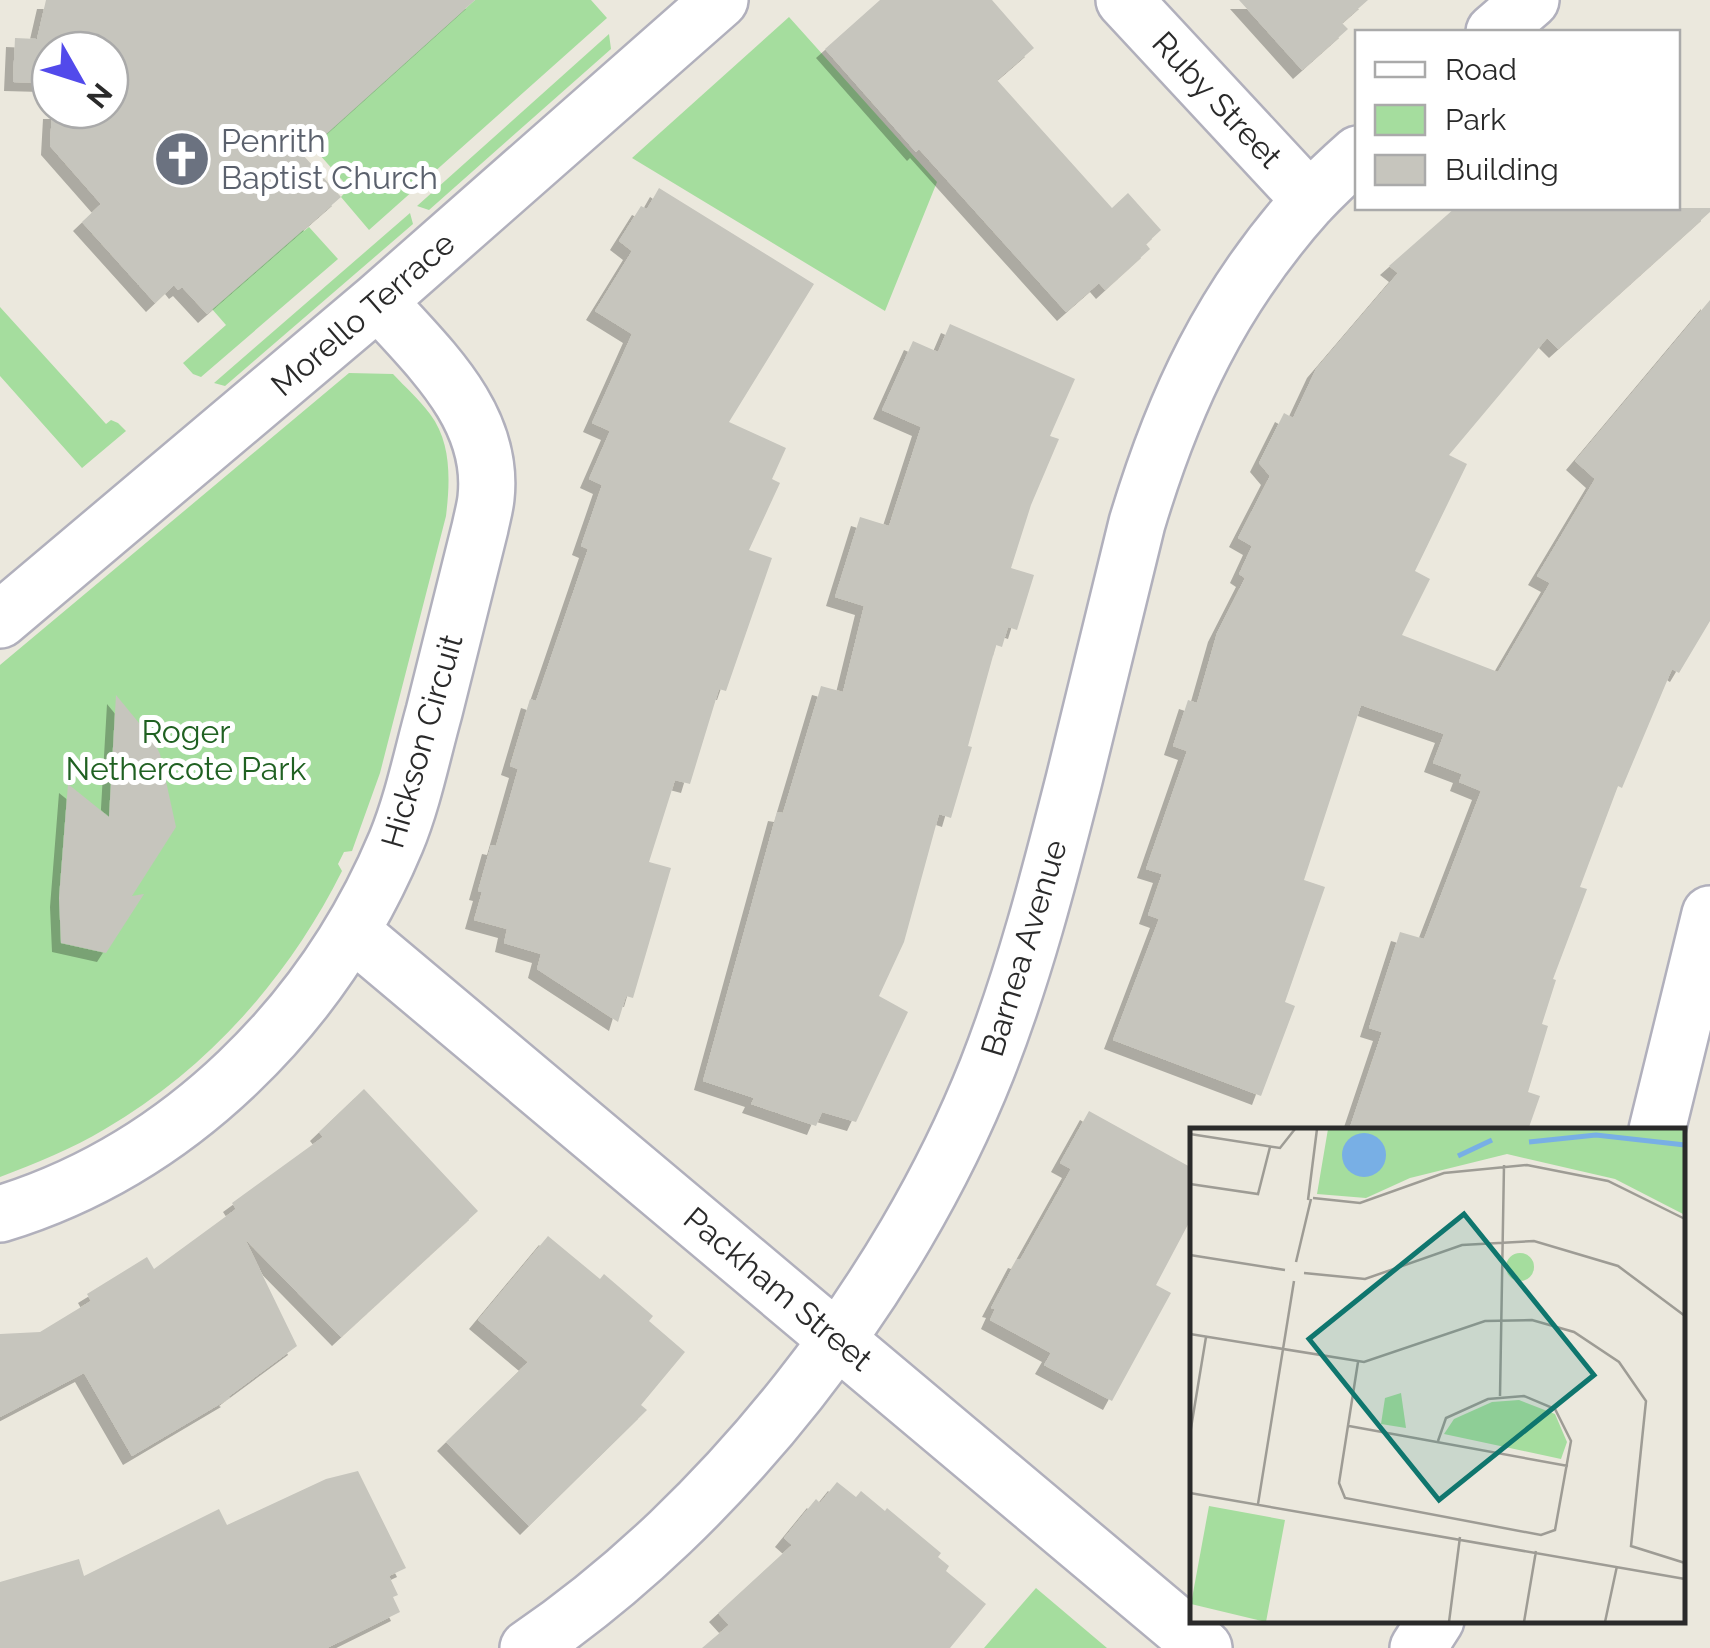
<svg xmlns="http://www.w3.org/2000/svg" width="1710" height="1648" viewBox="0 0 1710 1648" font-family="Raleway,sans-serif">
<style>
.green{fill:#a5dd9e}
.building{fill:#c6c5bd;filter:url(#shadow)}
.lines{fill:none;stroke-linecap:round;stroke-linejoin:round}
.minor-casing{stroke:#b1b0bc;stroke-width:60}
.minor{stroke:#fff;stroke-width:55}
.labels{text-anchor:middle;stroke-width:10;stroke-linejoin:round;paint-order:stroke}
.street-label{font-size:32px;fill:#2a2a2a;stroke:#fff}
.worship-label{font-size:32px;fill:#5b616d;stroke:#fff;text-anchor:start}
.park-label{font-size:32px;fill:#206122;stroke:#fff}
.inset-river{fill:none;stroke:#78afe5;stroke-width:5}
.inset-road{fill:none;stroke:#9e9c95;stroke-width:2.5}
.view{fill:#0f766e;fill-opacity:0.15;stroke:#0f766e;stroke-width:5}
.inset-edge{fill:none;stroke:#2a2a2a;stroke-width:5}
</style>
<defs>
<filter id="shadow"><feDropShadow dx="-9" dy="9" stdDeviation="0" flood-color="#0004"/></filter>
</defs>
<rect width="100%" height="100%" fill="#ebe8dd"/>
<!-- green -->
<path class="green" d="M 475,0 L 591,0 L 607,18 L 369,230 L 341,197 L 349,188 L 312,146 Z
M 789,17 L 937,182 L 885,311 L 632,158 Z
M 609,34 L 611,49 L 429,210 L 417,206 Z
M 410,213 L 413,224 L 225,386 L 214,383 Z
M 309,227 L 338,259 L 201,377 L 193,374 L 183,363 L 226,325 L 212,309 L 302,229 L 304,231 Z
M 0,307 L 106,424 L 111,420 L 118,423 L 126,431 L 82,468 L 0,376 Z
M 349,373 L 393,374 C 406,388 418,398 430,414 C 452,443 450,482 446,516 L 380,773 L 352,851 L 344,852 L 338,864 L 342,871 C 289,977 208,1069 105,1129 C 72,1149 36,1163 0,1177 L 0,665 Z
M 1036,1588 L 1107,1648 L 984,1648 Z"/>
<!-- building -->
<path class="building" d="M 46,0 L 475,0 L 303,155 L 341,197 L 207,314 L 182,287 L 178,290 L 174,285 L 155,303 L 82,222 L 101,204 L 50,146 L 52,110 L 110,110 L 110,50 L 50,50 L 50,83 L 13,82 L 15,38 L 37,39 Z
M 880,0 L 992,0 L 1034,48 L 997,80 L 1112,208 L 1128,193 L 1161,230 L 1146,244 L 1150,249 L 1105,290 L 1099,283 L 1066,312 L 919,149 L 916,152 L 825,49 Z
M 1239,0 L 1368,0 L 1342,23 L 1348,29 L 1302,70 Z
M 659,188 L 814,284 L 729,422 L 786,448 L 772,479 L 780,483 L 749,550 L 772,558 L 726,691 L 719,689 L 690,784 L 675,780 L 649,862 L 671,868 L 633,998 L 626,996 L 618,1022 L 537,969 L 541,954 L 504,943 L 507,929 L 474,920 L 482,892 L 478,891 L 491,845 L 496,846 L 518,769 L 510,766 L 530,699 L 536,701 L 588,549 L 581,546 L 602,485 L 589,479 L 610,431 L 592,423 L 632,334 L 595,311 L 632,251 L 619,241 L 641,206 L 647,209 Z
M 1455,208 L 1710,208 L 1710,212 L 1558,349 L 1547,338 L 1449,455 L 1467,464 L 1415,571 L 1430,579 L 1402,635 L 1498,672 L 1550,583 L 1537,576 L 1595,479 L 1575,461 L 1710,300 L 1710,621 L 1679,673 L 1672,669 L 1622,788 L 1618,786 L 1580,887 L 1587,889 L 1553,979 L 1556,980 L 1542,1024 L 1548,1026 L 1528,1092 L 1540,1096 L 1528,1130 L 1349,1130 L 1382,1032 L 1369,1028 L 1400,932 L 1424,939 L 1481,791 L 1459,782 L 1462,774 L 1433,763 L 1444,734 L 1361,705 L 1304,880 L 1325,887 L 1285,1002 L 1295,1006 L 1261,1096 L 1113,1040 L 1159,919 L 1148,915 L 1162,874 L 1146,869 L 1187,751 L 1173,746 L 1188,700 L 1197,703 L 1217,633 L 1245,578 L 1239,574 L 1252,546 L 1238,538 L 1270,476 L 1259,463 L 1284,413 L 1293,418 L 1316,369 L 1398,273 L 1389,266 Z
M 950,324 L 1075,379 L 1050,436 L 1059,439 L 1031,505 L 1011,568 L 1034,575 L 1017,630 L 1008,627 L 1002,647 L 996,645 L 968,746 L 972,747 L 951,818 L 939,814 L 904,942 L 879,996 L 908,1012 L 856,1122 L 822,1112 L 816,1126 L 751,1104 L 754,1098 L 703,1081 L 777,812 L 783,813 L 821,686 L 843,692 L 864,606 L 835,597 L 860,517 L 889,526 L 921,427 L 882,410 L 913,341 L 938,352 Z
M 116,695 L 153,740 L 160,754 L 176,827 L 132,896 L 144,894 L 106,953 L 61,943 L 59,898 L 68,784 L 109,817 Z
M 364,1089 L 478,1211 L 341,1337 L 245,1239 L 297,1346 L 228,1397 L 230,1398 L 132,1456 L 84,1373 L 0,1417 L 0,1334 L 40,1332 L 91,1301 L 87,1294 L 147,1257 L 154,1269 L 236,1209 L 232,1203 L 323,1137 L 319,1132 Z
M 1089,1111 L 1192,1168 L 1192,1217 L 1156,1285 L 1171,1293 L 1112,1401 L 1044,1365 L 1051,1353 L 990,1320 L 995,1309 L 991,1308 L 1017,1259 L 1020,1260 L 1071,1169 L 1060,1163 Z
M 548,1236 L 600,1279 L 604,1274 L 653,1316 L 649,1321 L 685,1352 L 641,1405 L 647,1410 L 529,1526 L 446,1442 L 528,1362 L 478,1320 Z
M 358,1471 L 406,1568 L 389,1576 L 398,1595 L 393,1597 L 400,1612 L 327,1648 L 0,1648 L 0,1582 L 79,1559 L 84,1576 L 219,1509 L 227,1525 L 326,1479 Z
M 837,1482 L 856,1497 L 861,1491 L 885,1511 L 887,1508 L 941,1553 L 938,1557 L 949,1566 L 946,1571 L 986,1604 L 950,1648 L 702,1648 L 729,1625 L 718,1613 L 792,1545 L 784,1538 L 816,1499 L 820,1503 Z"/>
<g class="lines">
<!-- minor casing -->
<g class="minor-casing">
<path id="minor" d="M 1124,0 L 1310,200
M 1494,32 L 1531,0
M 0,620 L 378,301 L 720,0
M 351,931 L 1204,1648
M 1657,1130 L 1710,914
M 0,1214 C 180,1159 324,1014 396,842 C 413,801 422,755 434,712 C 449,650 465,589 480,528 C 482,518 485,508 486,498 C 495,416 428,357 378,301
M 528,1648 C 724,1515 900,1289 987,1069 C 1024,975 1049,878 1074,780 C 1095,694 1116,608 1137,523 C 1174,400 1222,298 1308,202 C 1324,185 1341,169 1358,154
M 1418,1648 L 1436,1620"/>
</g>
<!-- minor -->
<use href="#minor" class="minor"/>
</g>
<!-- icons -->
<defs>
<g id="church-disc" transform="scale(2.875)"><circle r="9.5" fill="#6b7280" stroke="#fff"/><path d="M-1.2-6h2.4v3.5h3.3v2.4h-3.3V6h-2.4V-.1h-3.3v-2.4h3.3Z" fill="#fff"/></g>
</defs>
<g fill-rule="evenodd">
<use href="#church-disc" x="182" y="159"/>
</g>
<g class="labels">
<!-- street labels -->
<g class="street-label">
<text transform="translate(1217 100) rotate(47)" y="11">Ruby Street</text>
<text transform="translate(363 314) rotate(-41)" y="11">Morello Terrace</text>
<text transform="translate(422 741) rotate(-74)" y="11">Hickson Circuit</text>
<text transform="translate(1024 948) rotate(-73)" y="11">Barnea Avenue</text>
<text transform="translate(778 1289) rotate(40)" y="11">Packham Street</text>
</g>
<!-- worship labels -->
<g class="worship-label">
<text x="221" y="152">Penrith<tspan x="221" dy="37">Baptist Church</tspan></text>
</g>
<!-- park labels -->
<g class="park-label">
<text x="186" y="743">Roger<tspan x="186" dy="37">Nethercote Park</tspan></text>
</g>
</g>
<!-- overview -->
<g transform="translate(1190 1128)">
<rect width="495" height="495" fill="#ebe8dd"/>
<path d="M 138,1 L 495,1 L 495,87 L 425,51 L 317,26 L 220,50 L 176,70 L 127,66 ZM316 139a14 14 0 1 1 28 0a14 14 0 1 1-28 0ZM 211,265 L 216,300 L 191,296 L 195,270 ZM 329,272 L 365,286 L 377,314 L 371,331 L 254,306 L 264,291 L 302,274 ZM 19,378 L 95,392 L 76,494 L 1,476 Z" fill="#a5dd9e"/>
<path d="M152 27a22 22 0 1 1 44 0a22 22 0 1 1-44 0Z" fill="#78afe5"/>
<path class="inset-river" d="M 339,14 L 406,7 L 495,17M 268,28 L 302,12"/>
<path class="inset-road" d="M 0,6 L 90,20 L 105,1M 0,56 L 68,66 L 80,19M 123,70 L 170,75 L 254,45 L 337,37 L 418,53 L 495,91M 118,72 L 127,1M 0,127 L 95,142M 106,134 L 121,71M 114,145 L 175,151 L 272,117 L 344,113 L 428,138 L 495,188M 0,206 L 174,234 L 295,193 L 342,192 L 384,204 L 429,234 L 456,273 L 441,418 L 495,435M 168,234 L 149,355 L 155,370 L 351,407 L 365,402 L 381,313 L 365,281 L 334,268 L 298,271 L 256,290 L 248,313M 310,268 L 314,37M 159,298 L 378,338M 0,306 L 16,209M 0,365 L 495,451M 68,376 L 104,153M 259,494 L 270,409M 334,494 L 346,423M 415,494 L 427,438"/>
<path class="view" d="M 274,86 L 404,247 L 249,372 L 119,211 Z"/>
<rect width="495" height="495" class="inset-edge"/>
</g>
<!-- legend -->
<rect x="1355" y="30" width="325" height="180" fill="#ffffff" stroke="#aaaaaa" stroke-width="2.5"/>
<rect x="1375" y="62" width="50" height="15" fill="#ffffff" stroke="#aaaaaa" stroke-width="2.5"/>
<text x="1445" y="80" font-size="30" fill="#2a2a2a">Road</text>
<rect x="1375" y="105" width="50" height="30" fill="#a5dd9e" stroke="#aaaaaa" stroke-width="2.5"/>
<text x="1445" y="130" font-size="30" fill="#2a2a2a">Park</text>
<rect x="1375" y="155" width="50" height="30" fill="#c6c5bd" stroke="#aaaaaa" stroke-width="2.5"/>
<text x="1445" y="180" font-size="30" fill="#2a2a2a">Building</text>
<!-- north arrow -->
<g transform="translate(80 80) rotate(129)"><circle r="48" fill="#ffffff" stroke="#aaaaaa" stroke-width="2.5"/>
<path d="M0-8L18 38L0 25L-18 38Z" fill="#524aeb"/>
<text y="-15" font-size="28" font-weight="bold" text-anchor="middle" fill="#2a2a2a">N</text>
</g>
</svg>
